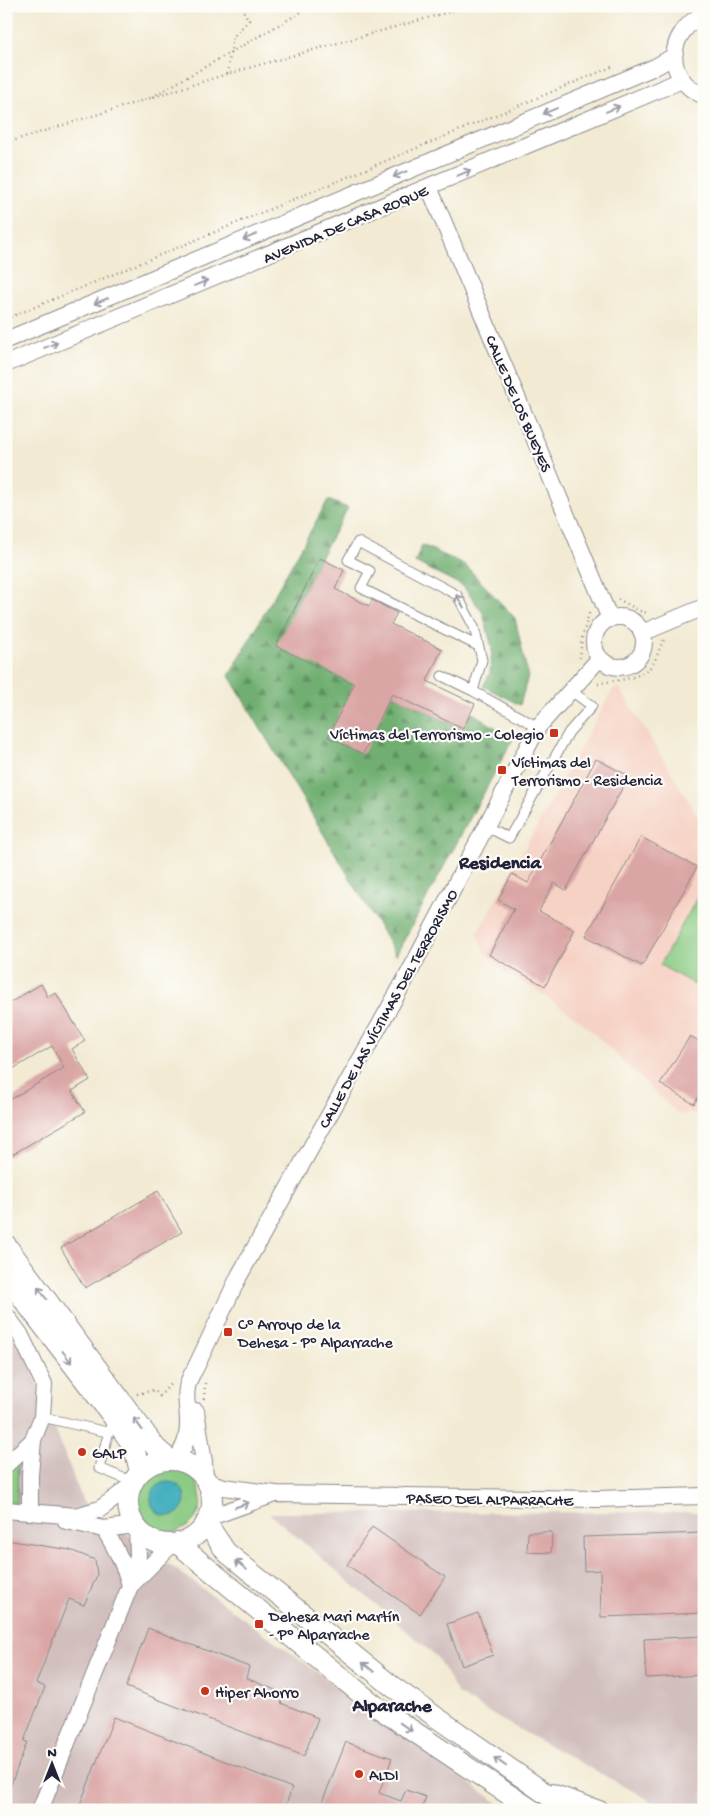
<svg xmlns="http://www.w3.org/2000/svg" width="710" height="1816" viewBox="0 0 710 1816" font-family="'Gochi Hand',sans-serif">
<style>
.built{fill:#f6d2c4}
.industrial{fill:#d1bfbe}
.green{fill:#8bcb83;stroke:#56765f}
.forest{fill:url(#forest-firs);stroke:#496856}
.water{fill:#3eacbb;stroke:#30677b}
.building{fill:#daa6a5}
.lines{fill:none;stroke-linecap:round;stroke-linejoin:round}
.service-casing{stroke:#8a8687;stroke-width:11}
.minor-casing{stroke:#8a8687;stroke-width:18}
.tertiary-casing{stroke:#8a8687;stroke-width:22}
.path{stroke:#8a8687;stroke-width:2.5;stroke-dasharray:1 4;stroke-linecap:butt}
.service{stroke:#fff;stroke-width:9}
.minor{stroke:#fff;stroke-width:16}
.tertiary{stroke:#fff;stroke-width:20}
.oneway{stroke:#9c9ca7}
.poi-dot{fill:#c8321e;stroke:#fdfcf7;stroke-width:2}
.labels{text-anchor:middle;stroke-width:4.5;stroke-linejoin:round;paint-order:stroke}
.street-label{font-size:16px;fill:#22223b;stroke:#fdfcf7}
.poi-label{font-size:16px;fill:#22223b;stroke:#fdfcf7;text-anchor:start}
.quarter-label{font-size:19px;font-weight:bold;fill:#22223b;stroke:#fdfcf7}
</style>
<defs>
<pattern id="forest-firs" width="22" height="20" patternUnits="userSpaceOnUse" patternTransform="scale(1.25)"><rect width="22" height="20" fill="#70af71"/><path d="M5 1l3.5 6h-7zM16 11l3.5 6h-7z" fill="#5c8e5e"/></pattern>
</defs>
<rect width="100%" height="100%" fill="#fdfcf7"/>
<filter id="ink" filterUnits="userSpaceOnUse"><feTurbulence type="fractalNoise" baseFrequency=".02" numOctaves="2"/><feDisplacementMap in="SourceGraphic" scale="10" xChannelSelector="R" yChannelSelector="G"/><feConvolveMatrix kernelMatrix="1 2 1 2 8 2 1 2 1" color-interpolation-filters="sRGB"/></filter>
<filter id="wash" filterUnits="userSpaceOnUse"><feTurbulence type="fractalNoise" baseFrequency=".0096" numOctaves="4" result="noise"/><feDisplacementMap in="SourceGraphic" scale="20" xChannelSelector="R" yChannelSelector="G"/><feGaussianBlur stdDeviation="1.12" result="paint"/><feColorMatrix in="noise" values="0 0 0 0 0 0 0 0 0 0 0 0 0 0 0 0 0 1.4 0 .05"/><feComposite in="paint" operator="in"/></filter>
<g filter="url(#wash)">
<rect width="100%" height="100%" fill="#f2ead3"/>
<!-- built -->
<path class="built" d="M 619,687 L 704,826 L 704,1103 L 696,1114 L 678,1114 L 581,1021 L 532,987 L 506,974 L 485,953 L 477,934 L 613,689 Z"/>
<!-- industrial -->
<path class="industrial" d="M 6,1325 L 24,1348 L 83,1502 L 507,1810 L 6,1810 Z
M 704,1512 L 704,1808 L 695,1810 L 668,1810 L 498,1718 L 458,1694 L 437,1657 L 269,1513 Z"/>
<!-- green -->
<path class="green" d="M 702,889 L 704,890 L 704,975 L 697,986 L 660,965 Z
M 18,1461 L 17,1503 L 6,1502 L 6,1471 Z
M137 1500a32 32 0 1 1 64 0a32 32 0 1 1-64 0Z"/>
<!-- forest -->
<path class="forest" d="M 328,500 L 348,508 L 320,558 L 277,646 L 392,694 L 462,729 L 471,712 L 513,739 L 396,955 L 229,676 Z
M 422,545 L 465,565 L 515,618 L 528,676 L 520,705 L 483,686 L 490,673 L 492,648 L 483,613 L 463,586 L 415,562 Z"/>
<!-- water -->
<path class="water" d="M151 1499a17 17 0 1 1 34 0a17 17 0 1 1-34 0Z"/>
<g id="blocks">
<!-- building -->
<path class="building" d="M 320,558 L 344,570 L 335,589 L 369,606 L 372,600 L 397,613 L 391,624 L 442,649 L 427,681 L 475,704 L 463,729 L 392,694 L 363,754 L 328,737 L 354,684 L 276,646 Z
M 596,759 L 629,776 L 566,890 L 554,883 L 539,911 L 575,930 L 545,986 L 489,955 L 514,909 L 498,900 L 512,874 L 528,883 Z
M 641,837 L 697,867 L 642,966 L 586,936 Z
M 41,984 L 48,997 L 56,993 L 85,1041 L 72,1049 L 90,1080 L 72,1091 L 85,1112 L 6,1158 L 6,1102 L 64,1068 L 52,1046 L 6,1073 L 6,1005 Z
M 690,1036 L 704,1044 L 704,1089 L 694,1104 L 660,1084 Z
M 158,1191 L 182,1232 L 85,1288 L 61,1248 Z
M 372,1527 L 445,1577 L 420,1614 L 347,1565 Z
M 528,1532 L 552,1532 L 551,1553 L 527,1552 Z
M 704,1533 L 704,1613 L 601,1617 L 600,1570 L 584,1571 L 583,1537 Z
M 6,1540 L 70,1550 L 95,1560 L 97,1575 L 84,1605 L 69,1599 L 36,1683 L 45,1687 L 24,1741 L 27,1742 L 7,1795 Z
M 478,1613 L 493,1655 L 462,1666 L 447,1624 Z
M 148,1628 L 249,1667 L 246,1678 L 285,1694 L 281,1703 L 318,1718 L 304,1756 L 126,1687 Z
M 704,1636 L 704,1675 L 646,1678 L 644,1639 Z
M 114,1717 L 292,1788 L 284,1810 L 78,1810 Z
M 346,1742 L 392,1758 L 379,1793 L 401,1801 L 406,1790 L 426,1797 L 421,1810 L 319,1810 Z"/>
</g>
</g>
<g filter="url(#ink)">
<use href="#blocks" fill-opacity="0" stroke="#8a8687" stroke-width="1"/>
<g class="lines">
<!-- service casing -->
<g class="service-casing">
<path id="service" d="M 442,676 L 473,691 L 538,727
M 473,691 L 482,660 L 474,627 L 457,595 L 358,542 L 348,560 L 370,571 L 361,588 L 478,646
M 485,826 L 509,838 L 569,732 L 592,706 L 570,690
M 42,1417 L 107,1432
M 113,1417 L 99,1468 L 133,1482"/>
</g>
<!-- minor casing -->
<g class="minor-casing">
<path id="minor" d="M 704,14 C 666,33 663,79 704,96
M 429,187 L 610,619
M 6,340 L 657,66 L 674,56
M 6,364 L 682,80
M594 642a25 25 0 1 1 50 0a25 25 0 1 1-50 0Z
M 642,633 L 704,607
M 6,1315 L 20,1334 L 44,1384 L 42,1417 L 33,1440 L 30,1475 L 30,1512
M 196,1411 L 204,1462 L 205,1479
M 176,1460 C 181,1452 186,1445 187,1435 C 192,1409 178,1394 195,1369 L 239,1276 L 410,971 L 538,727 L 599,659
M 6,1465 L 33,1440
M 207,1482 L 224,1487 L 276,1494 L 596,1499 L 704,1496
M 6,1510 L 76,1516 L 100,1509 L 130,1487
M 208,1518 L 272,1495
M 66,1521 L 104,1529 L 135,1525
M 104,1529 C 116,1548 125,1565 130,1586
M 131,1585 L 173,1543
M 552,1792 L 602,1810
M 40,1810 L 130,1586 L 138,1556 L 137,1529"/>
</g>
<!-- tertiary casing -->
<g class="tertiary-casing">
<path id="tertiary" d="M 6,1245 L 156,1448 L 170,1460
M 6,1277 L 113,1417 L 134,1447 L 140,1472
M128 1502a42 42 0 1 1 84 0a42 42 0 1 1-84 0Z
M 206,1522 L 226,1552 L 393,1687 L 569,1810
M 177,1543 L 377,1707 L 532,1810"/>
</g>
<!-- path -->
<path class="path" d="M 61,6 L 213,8
M 211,7 L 225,6
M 227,74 L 233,37 L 249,20 L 240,6
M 152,97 L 312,6
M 6,143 L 227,74 L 456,10 L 466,6
M 6,319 L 614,66
M 618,599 L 642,612 L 649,613
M 580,658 L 582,638 L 590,610
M 598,684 C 616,679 639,681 652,665 C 657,658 659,648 664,640
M 137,1394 L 154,1390 L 160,1396 L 172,1382
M 204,1399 L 205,1383"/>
<!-- service -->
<use href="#service" class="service"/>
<!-- minor -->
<use href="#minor" class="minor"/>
<!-- tertiary -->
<use href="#tertiary" class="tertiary"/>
</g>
<!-- one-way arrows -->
<defs><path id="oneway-shaft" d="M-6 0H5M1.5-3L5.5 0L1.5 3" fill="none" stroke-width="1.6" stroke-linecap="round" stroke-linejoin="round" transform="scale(1.25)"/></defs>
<g class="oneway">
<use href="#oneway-shaft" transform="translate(613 109) rotate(-23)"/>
<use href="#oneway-shaft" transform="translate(550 111) rotate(157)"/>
<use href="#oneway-shaft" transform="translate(464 173) rotate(-23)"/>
<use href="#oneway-shaft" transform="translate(400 174) rotate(157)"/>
<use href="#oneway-shaft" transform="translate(250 237) rotate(157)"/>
<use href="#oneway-shaft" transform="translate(201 283) rotate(-23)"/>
<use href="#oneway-shaft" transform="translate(101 301) rotate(157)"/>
<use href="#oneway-shaft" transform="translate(51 345) rotate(-23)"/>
<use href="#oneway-shaft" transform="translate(460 601) rotate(-121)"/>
<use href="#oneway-shaft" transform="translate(42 1293) rotate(-127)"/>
<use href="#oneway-shaft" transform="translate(67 1357) rotate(53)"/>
<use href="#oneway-shaft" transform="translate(138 1424) rotate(-126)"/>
<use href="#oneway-shaft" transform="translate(242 1505) rotate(-19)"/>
<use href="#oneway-shaft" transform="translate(241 1565) rotate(-141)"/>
<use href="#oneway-shaft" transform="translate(368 1667) rotate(-141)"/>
<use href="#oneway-shaft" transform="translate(406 1727) rotate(34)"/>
<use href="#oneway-shaft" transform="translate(500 1762) rotate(-145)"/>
</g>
</g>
<!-- markers -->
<g class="poi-dot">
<rect x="549" y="728" width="10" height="10" rx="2.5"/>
<rect x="497" y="765" width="10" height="10" rx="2.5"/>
<rect x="223" y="1327" width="10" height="10" rx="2.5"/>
<circle cx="82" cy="1452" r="5"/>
<rect x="254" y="1619" width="10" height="10" rx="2.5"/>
<circle cx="205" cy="1691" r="5"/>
<circle cx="359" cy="1774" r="5"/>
</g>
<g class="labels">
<!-- street labels -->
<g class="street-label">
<text transform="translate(345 223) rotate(-23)" y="6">AVENIDA DE CASA ROQUE</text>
<text transform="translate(520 403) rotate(67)" y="6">CALLE DE LOS BUEYES</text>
<text transform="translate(387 1008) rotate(-61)" y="6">CALLE DE LAS VÍCTIMAS DEL TERRORISMO</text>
<text transform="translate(490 1498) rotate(1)" y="6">PASEO DEL ALPARRACHE</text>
</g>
<!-- poi labels -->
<g class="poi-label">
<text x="544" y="739" text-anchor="end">Víctimas del Terrorismo - Colegio</text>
<text x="512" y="767">Víctimas del<tspan x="512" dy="18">Terrorismo - Residencia</tspan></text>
<text x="238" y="1329">Cº Arroyo de la<tspan x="238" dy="18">Dehesa - Pº Alparrache</tspan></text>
<text x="92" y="1458">GALP</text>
<text x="269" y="1621">Dehesa Mari Martín<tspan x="269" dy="18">- Pº Alparrache</tspan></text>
<text x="215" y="1697">Hiper Ahorro</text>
<text x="369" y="1780">ALDI</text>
</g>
<!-- quarter labels -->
<g class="quarter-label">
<text x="500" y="868">Residencia</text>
<text x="392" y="1711">Alparache</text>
</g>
</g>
<!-- margin -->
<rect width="710" height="1816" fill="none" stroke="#fdfcf7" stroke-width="25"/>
<!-- north arrow -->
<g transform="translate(52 1764)" stroke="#fdfcf7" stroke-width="4" paint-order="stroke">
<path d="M0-4L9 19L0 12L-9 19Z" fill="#22223b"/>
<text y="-8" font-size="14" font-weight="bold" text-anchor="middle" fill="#22223b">N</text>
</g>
</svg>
